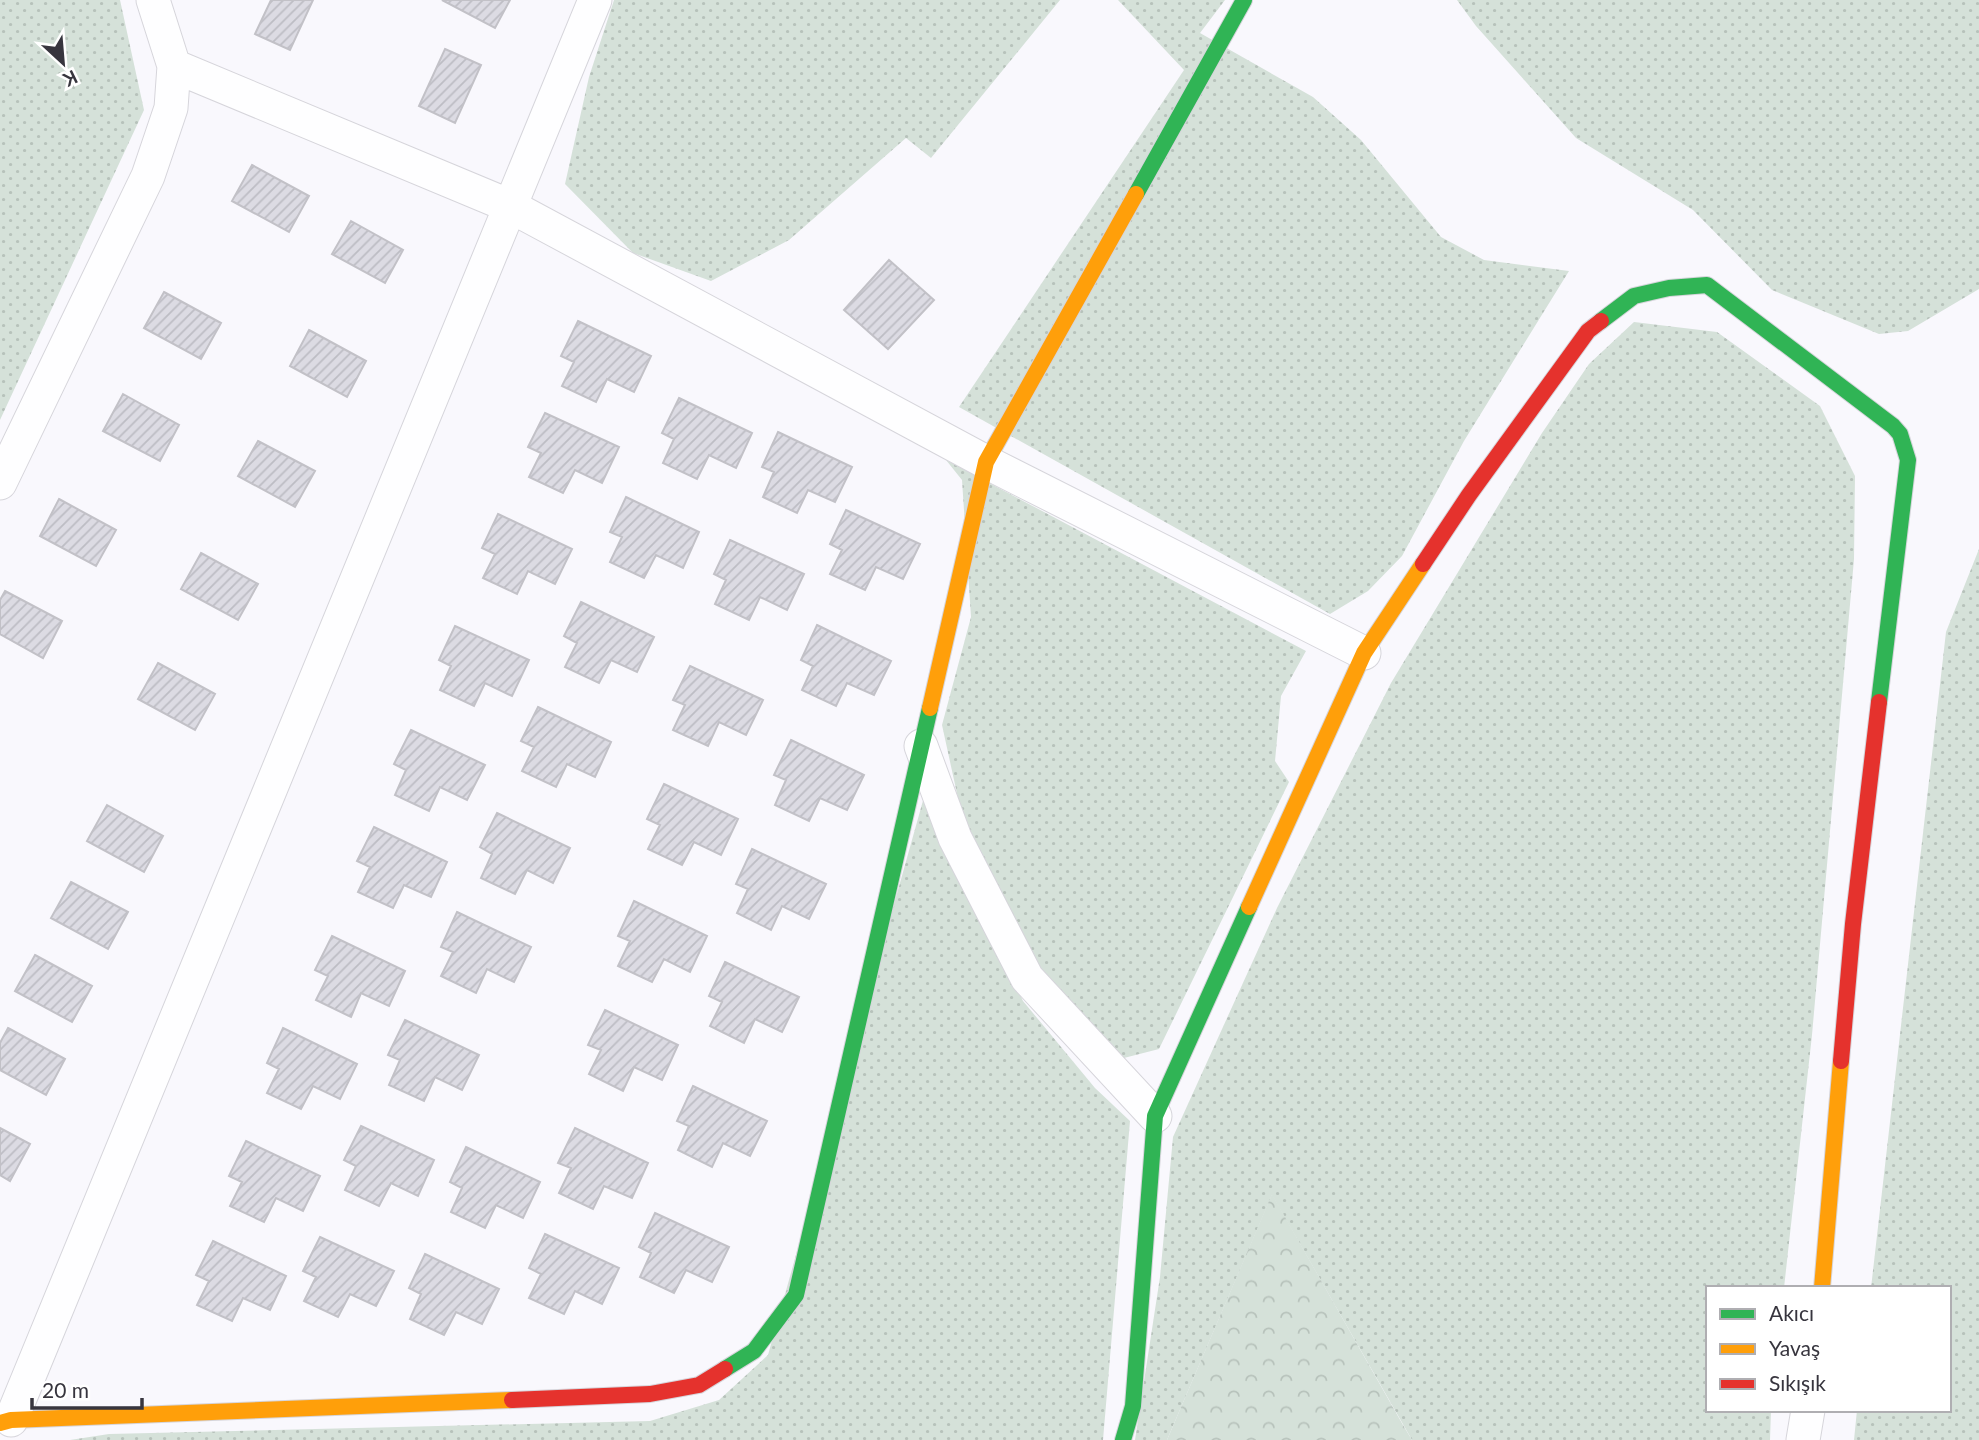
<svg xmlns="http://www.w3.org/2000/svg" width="1979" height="1440" viewBox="0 0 1979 1440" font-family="Lato,sans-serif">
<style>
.green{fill:url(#green-dots)}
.forest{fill:url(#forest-crowns)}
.building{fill:url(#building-hatch);stroke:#c2c1c7;stroke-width:2}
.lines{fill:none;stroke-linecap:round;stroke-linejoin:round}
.street-casing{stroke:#d6d5db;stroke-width:35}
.fast-casing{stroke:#d6d5db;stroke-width:18}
.slow-casing{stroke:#d6d5db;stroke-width:18}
.jam-casing{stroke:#d6d5db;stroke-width:18}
.street{stroke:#fefeff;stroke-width:33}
.fast{stroke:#30b455;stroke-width:16}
.slow{stroke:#ff9f0a;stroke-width:16}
.jam{stroke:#e5322d;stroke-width:16}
</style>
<defs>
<pattern id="green-dots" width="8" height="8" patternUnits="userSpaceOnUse" patternTransform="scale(1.75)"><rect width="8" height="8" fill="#d5e1d9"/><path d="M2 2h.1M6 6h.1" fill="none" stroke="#b7c2bb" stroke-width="1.8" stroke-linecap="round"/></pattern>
<pattern id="forest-crowns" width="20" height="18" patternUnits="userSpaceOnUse" patternTransform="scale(1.75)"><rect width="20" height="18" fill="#d5e1d9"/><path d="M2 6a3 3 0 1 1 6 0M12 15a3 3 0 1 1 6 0" fill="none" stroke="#b7c2bb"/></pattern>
<pattern id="building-hatch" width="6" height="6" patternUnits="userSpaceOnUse" patternTransform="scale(1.75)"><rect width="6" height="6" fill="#dcdbe3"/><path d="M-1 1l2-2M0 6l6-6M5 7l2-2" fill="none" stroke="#bdbdc4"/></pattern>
</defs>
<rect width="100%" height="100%" fill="#f9f8fd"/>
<!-- green -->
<path class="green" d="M 0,0 L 120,0 L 144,110 L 0,420 Z
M 614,0 L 1060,0 L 931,158 L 906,138 L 789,240 L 711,281 L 633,253 L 565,184 L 589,77 Z
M 1118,0 L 1225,0 L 1200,33 L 1313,97 L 1361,140 L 1441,237 L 1484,260 L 1569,271 L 1464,441 L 1402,556 L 1368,591 L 1330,614 L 959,407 L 1184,70 Z
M 1457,0 L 1979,0 L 1979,289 L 1908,331 L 1879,334 L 1772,290 L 1693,210 L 1576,138 L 1476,26 Z
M 1634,322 L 1717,332 L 1820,406 L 1855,476 L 1854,559 L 1812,1035 L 1784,1288 L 1708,1288 L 1708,1410 L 1771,1410 L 1770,1440 L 1412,1440 L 1272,1195 L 1167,1440 L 1135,1440 L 1160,1277 L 1173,1137 L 1277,908 L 1391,683 L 1542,433 L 1589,364 Z
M 946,460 L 1306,651 L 1281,696 L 1275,761 L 1289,782 L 1159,1049 L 1120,1059 L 1038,965 L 961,812 L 942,725 L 971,617 L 962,480 Z
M 1979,549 L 1979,1440 L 1854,1440 L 1857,1410 L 1949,1410 L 1949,1288 L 1871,1288 L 1946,632 Z
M 924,797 L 1023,1001 L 1095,1088 L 1130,1121 L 1103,1440 L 70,1440 L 109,1434 L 650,1421 L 719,1400 L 768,1355 Z"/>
<!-- forest -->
<path class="forest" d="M 1272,1194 L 1403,1425 L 1412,1440 L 1167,1440 Z"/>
<!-- building -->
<path class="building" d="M 271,0 L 313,0 L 290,50 L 255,34 Z
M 442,0 L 510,0 L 495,28 Z
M 445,49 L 481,65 L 455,123 L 419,106 Z
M 252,165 L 309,196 L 289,232 L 232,201 Z
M 351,221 L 403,250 L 385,283 L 332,254 Z
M 889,260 L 934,300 L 888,349 L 844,310 Z
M 164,292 L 221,323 L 201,359 L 144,328 Z
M 578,321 L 651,356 L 634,392 L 607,379 L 596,402 L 562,386 L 574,362 L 561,356 Z
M 309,330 L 366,361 L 347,397 L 290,366 Z
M 123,394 L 179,425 L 160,461 L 103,431 Z
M 679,398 L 752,433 L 736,468 L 709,455 L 697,479 L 663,463 L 674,439 L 662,433 Z
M 545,413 L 619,447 L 602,483 L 575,470 L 563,493 L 529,477 L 541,453 L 528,447 Z
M 778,432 L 852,467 L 835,502 L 808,490 L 797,513 L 763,497 L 774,472 L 762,467 Z
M 258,441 L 315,471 L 295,507 L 238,476 Z
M 626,497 L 699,532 L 683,568 L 656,555 L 644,578 L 610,562 L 622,537 L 610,532 Z
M 59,499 L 116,530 L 96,566 L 40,536 Z
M 846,510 L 920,544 L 903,579 L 876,567 L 865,590 L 830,574 L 842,550 L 830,544 Z
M 498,514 L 572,549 L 555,584 L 528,571 L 517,594 L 483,578 L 495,554 L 482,548 Z
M 730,540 L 804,574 L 787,610 L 760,597 L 749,620 L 715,604 L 726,580 L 714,574 Z
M 201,553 L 258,584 L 238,620 L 181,589 Z
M 5,591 L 62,621 L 43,658 L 0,634 L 0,600 Z
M 581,602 L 654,637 L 637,672 L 611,660 L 599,683 L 565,667 L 577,643 L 564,636 Z
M 817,625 L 891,661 L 874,695 L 847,683 L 836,706 L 802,690 L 813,666 L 801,660 Z
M 455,626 L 529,660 L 512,696 L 485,683 L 474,706 L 440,690 L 451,666 L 439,660 Z
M 158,663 L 215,694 L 195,730 L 138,699 Z
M 690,666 L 763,700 L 746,735 L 719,722 L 708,746 L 673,730 L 685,705 L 673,700 Z
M 538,707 L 611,742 L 595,777 L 567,764 L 556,787 L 522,771 L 534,747 L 521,741 Z
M 411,730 L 485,765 L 467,800 L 440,787 L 429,811 L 395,795 L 406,770 L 394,764 Z
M 791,740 L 864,775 L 847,810 L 820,798 L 809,821 L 775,805 L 786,780 L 774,775 Z
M 664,784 L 738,819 L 721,855 L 694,842 L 682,865 L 648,849 L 660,825 L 647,819 Z
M 107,805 L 163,836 L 144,872 L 87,841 Z
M 497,813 L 570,848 L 553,883 L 527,870 L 515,894 L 481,878 L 492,854 L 480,847 Z
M 374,827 L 447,862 L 431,897 L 404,885 L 393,908 L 358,892 L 370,867 L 357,861 Z
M 752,849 L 826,884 L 809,919 L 782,906 L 771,930 L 737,913 L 748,889 L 736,884 Z
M 71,882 L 128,912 L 108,949 L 51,918 Z
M 634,901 L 707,936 L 690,972 L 664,959 L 652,982 L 618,966 L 630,941 L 618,936 Z
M 457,912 L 531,947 L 514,982 L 487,969 L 476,993 L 441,976 L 453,952 L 441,947 Z
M 332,936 L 405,971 L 389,1006 L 361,993 L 351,1017 L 316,1000 L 328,976 L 315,970 Z
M 35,955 L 92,986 L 72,1022 L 15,991 Z
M 725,962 L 799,997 L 782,1032 L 755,1019 L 744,1043 L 710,1026 L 722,1002 L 709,996 Z
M 605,1010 L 678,1045 L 662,1080 L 634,1067 L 623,1091 L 589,1074 L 601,1050 L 588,1045 Z
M 405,1020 L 479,1055 L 462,1090 L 435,1077 L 424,1101 L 389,1085 L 400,1060 L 388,1055 Z
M 8,1028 L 65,1059 L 46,1095 L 0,1070 L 0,1043 Z
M 283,1028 L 357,1064 L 340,1099 L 313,1086 L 301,1109 L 267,1093 L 279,1069 L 267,1063 Z
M 693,1086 L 767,1121 L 750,1156 L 723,1143 L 712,1167 L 678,1150 L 689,1126 L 677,1121 Z
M 361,1126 L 434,1160 L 418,1196 L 391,1183 L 379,1206 L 345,1190 L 356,1166 L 344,1160 Z
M 0,1128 L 30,1144 L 10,1181 L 0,1175 Z
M 575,1128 L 648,1163 L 632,1198 L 604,1186 L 593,1209 L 559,1193 L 571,1168 L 558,1163 Z
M 246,1141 L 320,1176 L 303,1211 L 276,1198 L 264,1222 L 230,1206 L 242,1182 L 229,1176 Z
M 466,1147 L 540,1182 L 523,1218 L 496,1205 L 485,1228 L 451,1212 L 462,1188 L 450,1182 Z
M 655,1213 L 729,1247 L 712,1282 L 686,1270 L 674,1293 L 640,1277 L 651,1253 L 639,1247 Z
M 545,1234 L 619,1268 L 602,1304 L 575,1291 L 564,1314 L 529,1298 L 541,1274 L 529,1268 Z
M 320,1237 L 394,1271 L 376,1306 L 350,1294 L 338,1317 L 304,1301 L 316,1277 L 303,1271 Z
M 213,1241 L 286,1276 L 270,1310 L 243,1298 L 232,1321 L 197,1305 L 209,1281 L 196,1275 Z
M 425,1254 L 499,1289 L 482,1324 L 456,1312 L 444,1335 L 410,1319 L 421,1294 L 409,1288 Z"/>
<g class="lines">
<!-- street casing -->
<g class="street-casing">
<path id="street" d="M 174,66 L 510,206 L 986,462 L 1364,653
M 0,483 L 148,176 L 171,108 L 174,66 L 153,0
M 921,746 L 955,838 L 1027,978 L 1155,1116
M 11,1420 L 595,0
M 1803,1440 L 1808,1410"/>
</g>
<!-- fast casing -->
<g class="fast-casing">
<path id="fast" d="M 1136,194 L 1244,0
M 1601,321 L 1634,296 L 1669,288 L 1707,285 L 1893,426 L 1900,434 L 1908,460 L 1879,702
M 725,1369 L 754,1351 L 796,1295 L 930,708
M 1123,1440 L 1133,1406 L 1155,1116 L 1249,907"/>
</g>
<!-- slow casing -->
<g class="slow-casing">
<path id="slow" d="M 930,708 L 986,462 L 1136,194
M 1249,907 L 1364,653 L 1423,564
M 1822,1288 L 1841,1061
M 0,1423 L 11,1420 L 512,1400"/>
</g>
<!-- jam casing -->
<g class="jam-casing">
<path id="jam" d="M 1423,564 L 1469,495 L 1588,331 L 1601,321
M 1841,1061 L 1853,924 L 1879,702
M 512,1400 L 650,1394 L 699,1385 L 725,1369"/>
</g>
<!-- street -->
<use href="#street" class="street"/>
<!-- fast -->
<use href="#fast" class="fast"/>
<!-- slow -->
<use href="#slow" class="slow"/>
<!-- jam -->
<use href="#jam" class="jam"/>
</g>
<!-- legend -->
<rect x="1706" y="1286" width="245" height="126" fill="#ffffff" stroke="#afaeb2" stroke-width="2"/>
<rect x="1720" y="1309" width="35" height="10" fill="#30b455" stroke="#afaeb2" stroke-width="2"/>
<text x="1769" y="1321" font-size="21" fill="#37353e">Akıcı</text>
<rect x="1720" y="1344" width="35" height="10" fill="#ff9f0a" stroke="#afaeb2" stroke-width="2"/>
<text x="1769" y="1356" font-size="21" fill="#37353e">Yavaş</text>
<rect x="1720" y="1379" width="35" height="10" fill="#e5322d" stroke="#afaeb2" stroke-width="2"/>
<text x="1769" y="1391" font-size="21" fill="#37353e">Sıkışık</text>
<!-- north arrow -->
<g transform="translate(63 63) rotate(154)" stroke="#ffffff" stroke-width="5" paint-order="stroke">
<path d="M0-5L12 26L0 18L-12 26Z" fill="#37353e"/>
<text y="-10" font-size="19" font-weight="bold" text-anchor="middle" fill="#37353e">K</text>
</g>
<!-- scale -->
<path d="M32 1398v10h110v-10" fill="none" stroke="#37353e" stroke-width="3.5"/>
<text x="42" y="1398" font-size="21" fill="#37353e" stroke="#ffffff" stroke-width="5" paint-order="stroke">20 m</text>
</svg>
